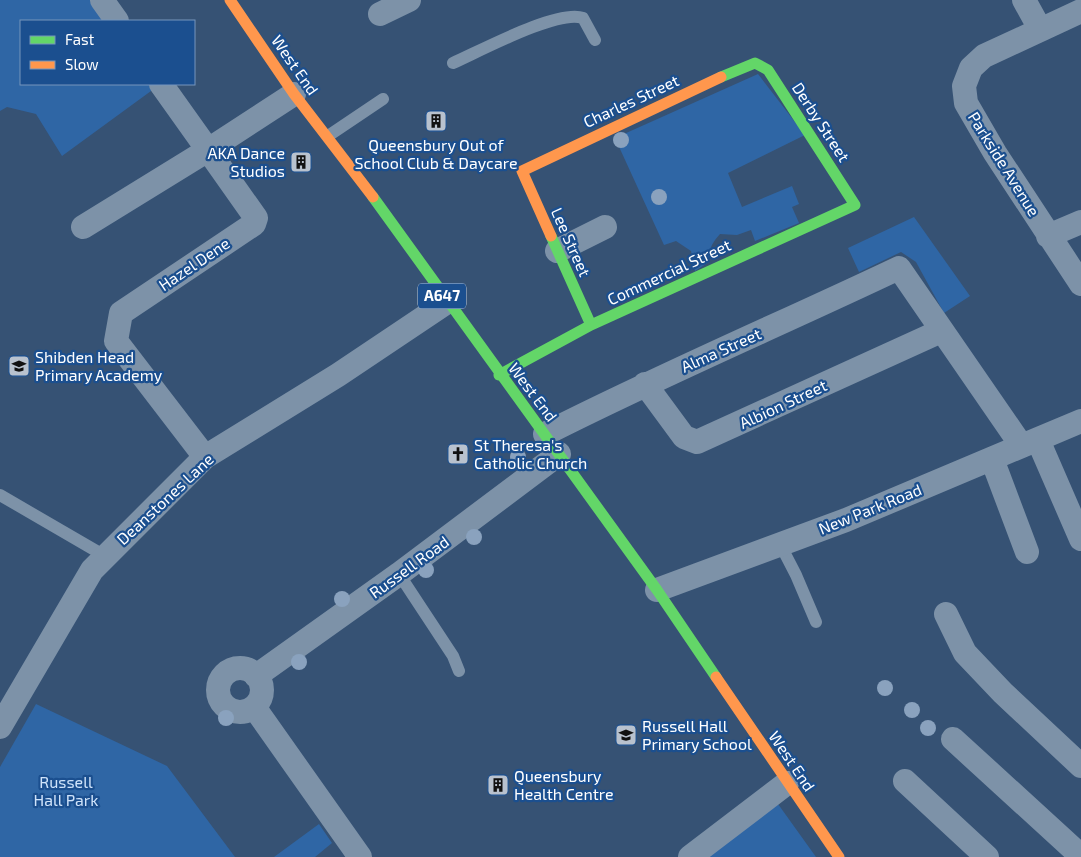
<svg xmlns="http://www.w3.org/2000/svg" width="1081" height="857" viewBox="0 0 1081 857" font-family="'Exo 2',sans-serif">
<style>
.green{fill:#2f66a5}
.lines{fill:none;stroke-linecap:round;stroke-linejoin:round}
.lane{stroke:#7d92a8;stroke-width:12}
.street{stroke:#7d92a8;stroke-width:24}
.fast{stroke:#63d668;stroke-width:11}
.slow{stroke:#ff974d;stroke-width:11}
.tree{fill:#8aa2be}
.labels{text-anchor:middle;stroke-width:4.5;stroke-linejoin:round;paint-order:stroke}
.shield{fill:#1b4f8f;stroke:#bbcadd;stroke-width:1}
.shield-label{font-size:15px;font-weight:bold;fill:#fff}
.street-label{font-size:16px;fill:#fff;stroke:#1b4f8f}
.poi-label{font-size:16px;fill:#fff;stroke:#1b4f8f;text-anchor:start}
.park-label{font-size:16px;fill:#cfe3fa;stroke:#1b4f8f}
</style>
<rect width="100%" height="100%" fill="#365274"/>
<!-- green -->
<path class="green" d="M 0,0 L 91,0 L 106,21 L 21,21 L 21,84 L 152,84 L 151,91 L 62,156 L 36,114 L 7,107 L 0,111 Z
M 758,74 L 805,135 L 728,173 L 742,207 L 792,186 L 799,204 L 792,207 L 799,223 L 755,241 L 751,230 L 737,235 L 720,234 C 712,243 708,250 709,262 L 695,271 L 691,251 L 676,241 L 664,245 L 615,138 Z
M 914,217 L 970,296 L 944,313 L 916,262 L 901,252 L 859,272 L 848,248 Z
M 36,704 L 167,766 L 235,857 L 0,857 L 0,767 Z
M 778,804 L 816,857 L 707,857 Z
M 319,824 L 332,843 L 315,857 L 274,857 Z"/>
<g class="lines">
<!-- lane -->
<path class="lane" d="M 453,63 C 480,51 558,9 583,18 L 595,40
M 328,136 L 383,99
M 0,495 L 105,556
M 780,544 L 796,575 L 816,622
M 399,574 L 453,656 L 459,671"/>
<!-- street -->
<path class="street" d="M 102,0 L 117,21
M 1024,0 L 1040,29
M 1081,11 L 984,56 L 971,68 L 964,86 L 966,103 L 995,153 L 1081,284
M 380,14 L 409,0
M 83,227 L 208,150 L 161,84
M 1048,236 L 1081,222
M 557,251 L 605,227
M 645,384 L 684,437 L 697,442 L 941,331
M 545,434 C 661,375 781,324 899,268 L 1021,445
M 1038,440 L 1081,539
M 205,457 L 116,341 L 121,313 L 254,224 L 256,218 L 208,150 L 294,94
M 992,459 L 1027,552
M 657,590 L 846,520 L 1081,421
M 946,614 L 965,653 L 1003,693 L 1081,766
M218 690a22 22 0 1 1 44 0a22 22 0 1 1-44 0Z
M 256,676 L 399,574 L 559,454
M 254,707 L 360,857
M 0,727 L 92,570 L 205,457 L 338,375 L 447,302
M 953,739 L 1081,856
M 905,781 L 987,857
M 690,857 L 787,783"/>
<!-- fast -->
<path class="fast" d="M 373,197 L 657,590 L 716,677
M 551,236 L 591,325
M 499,375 L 591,325 L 855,205 L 768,70 L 755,63 L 721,77"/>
<!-- slow -->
<path class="slow" d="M 230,0 L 294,94 L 373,197
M 551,236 L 522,171 L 721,77
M 716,677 L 839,857"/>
</g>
<!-- trees -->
<g class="tree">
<circle cx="621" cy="140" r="8"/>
<circle cx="659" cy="197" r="8"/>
<circle cx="518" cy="457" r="8"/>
<circle cx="474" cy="537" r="8"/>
<circle cx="426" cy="570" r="8"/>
<circle cx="342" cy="599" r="8"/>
<circle cx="299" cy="662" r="8"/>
<circle cx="885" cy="688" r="8"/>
<circle cx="912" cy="710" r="8"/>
<circle cx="226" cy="718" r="8"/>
<circle cx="928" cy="728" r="8"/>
</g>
<!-- icons -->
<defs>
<g id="building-square" transform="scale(1.125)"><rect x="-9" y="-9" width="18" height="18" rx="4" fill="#b9c2ce" stroke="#1b4f8f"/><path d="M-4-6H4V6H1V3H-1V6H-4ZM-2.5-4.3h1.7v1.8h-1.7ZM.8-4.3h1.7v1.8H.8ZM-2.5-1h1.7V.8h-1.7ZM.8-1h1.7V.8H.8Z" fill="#111"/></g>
<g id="school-square" transform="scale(1.125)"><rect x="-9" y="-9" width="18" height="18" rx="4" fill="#b9c2ce" stroke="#1b4f8f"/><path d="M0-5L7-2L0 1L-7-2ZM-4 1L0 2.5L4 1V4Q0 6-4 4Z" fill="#111"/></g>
<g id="church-square" transform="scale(1.125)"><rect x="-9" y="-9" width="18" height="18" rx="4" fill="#b9c2ce" stroke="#1b4f8f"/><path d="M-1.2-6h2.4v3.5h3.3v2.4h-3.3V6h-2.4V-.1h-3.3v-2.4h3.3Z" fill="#111"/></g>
</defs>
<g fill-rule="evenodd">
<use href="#building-square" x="436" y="121"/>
<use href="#building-square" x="301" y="162"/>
<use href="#school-square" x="19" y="366"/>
<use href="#church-square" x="458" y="454"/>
<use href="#school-square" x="626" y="735"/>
<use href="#building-square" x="498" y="785"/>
</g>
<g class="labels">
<!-- shield labels -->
<rect class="shield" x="418" y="283.5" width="48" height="25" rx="4"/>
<g class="shield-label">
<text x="442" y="301">A647</text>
</g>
<!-- street labels -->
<g class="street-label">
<text transform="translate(295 65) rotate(55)" y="6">West End</text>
<text transform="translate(631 101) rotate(-25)" y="6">Charles Street</text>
<text transform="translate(821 122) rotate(57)" y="6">Derby Street</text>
<text transform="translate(1004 164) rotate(58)" y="6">Parkside Avenue</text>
<text transform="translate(571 242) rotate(66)" y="6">Lee Street</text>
<text transform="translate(194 264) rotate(-34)" y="6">Hazel Dene</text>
<text transform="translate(669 272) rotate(-25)" y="6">Commercial Street</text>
<text transform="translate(721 350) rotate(-24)" y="6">Alma Street</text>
<text transform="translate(533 392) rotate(53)" y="6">West End</text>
<text transform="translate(783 404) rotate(-25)" y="6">Albion Street</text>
<text transform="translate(165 499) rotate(-43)" y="6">Deanstones Lane</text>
<text transform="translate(870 509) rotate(-22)" y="6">New Park Road</text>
<text transform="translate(409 567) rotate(-36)" y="6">Russell Road</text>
<text transform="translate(792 761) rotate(56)" y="6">West End</text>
</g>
<!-- poi labels -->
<g class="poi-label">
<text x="436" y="151" text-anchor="middle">Queensbury Out of<tspan x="436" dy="18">School Club &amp; Daycare</tspan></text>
<text x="285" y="159" text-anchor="end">AKA Dance<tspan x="285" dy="18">Studios</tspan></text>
<text x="35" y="363">Shibden Head<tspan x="35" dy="18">Primary Academy</tspan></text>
<text x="474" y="451">St Theresa's<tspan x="474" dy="18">Catholic Church</tspan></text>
<text x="642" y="732">Russell Hall<tspan x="642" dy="18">Primary School</tspan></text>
<text x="514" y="782">Queensbury<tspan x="514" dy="18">Health Centre</tspan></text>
</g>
<!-- park labels -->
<g class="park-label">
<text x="66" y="788">Russell<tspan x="66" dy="18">Hall Park</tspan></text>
</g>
</g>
<!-- legend -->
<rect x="20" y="20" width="175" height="65" fill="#1b4f8f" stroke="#7695bc"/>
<rect x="30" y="36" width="25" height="8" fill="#63d668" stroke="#7695bc"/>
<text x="65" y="45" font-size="15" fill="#ffffff">Fast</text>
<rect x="30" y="61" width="25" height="8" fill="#ff974d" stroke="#7695bc"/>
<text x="65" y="70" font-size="15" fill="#ffffff">Slow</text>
</svg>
